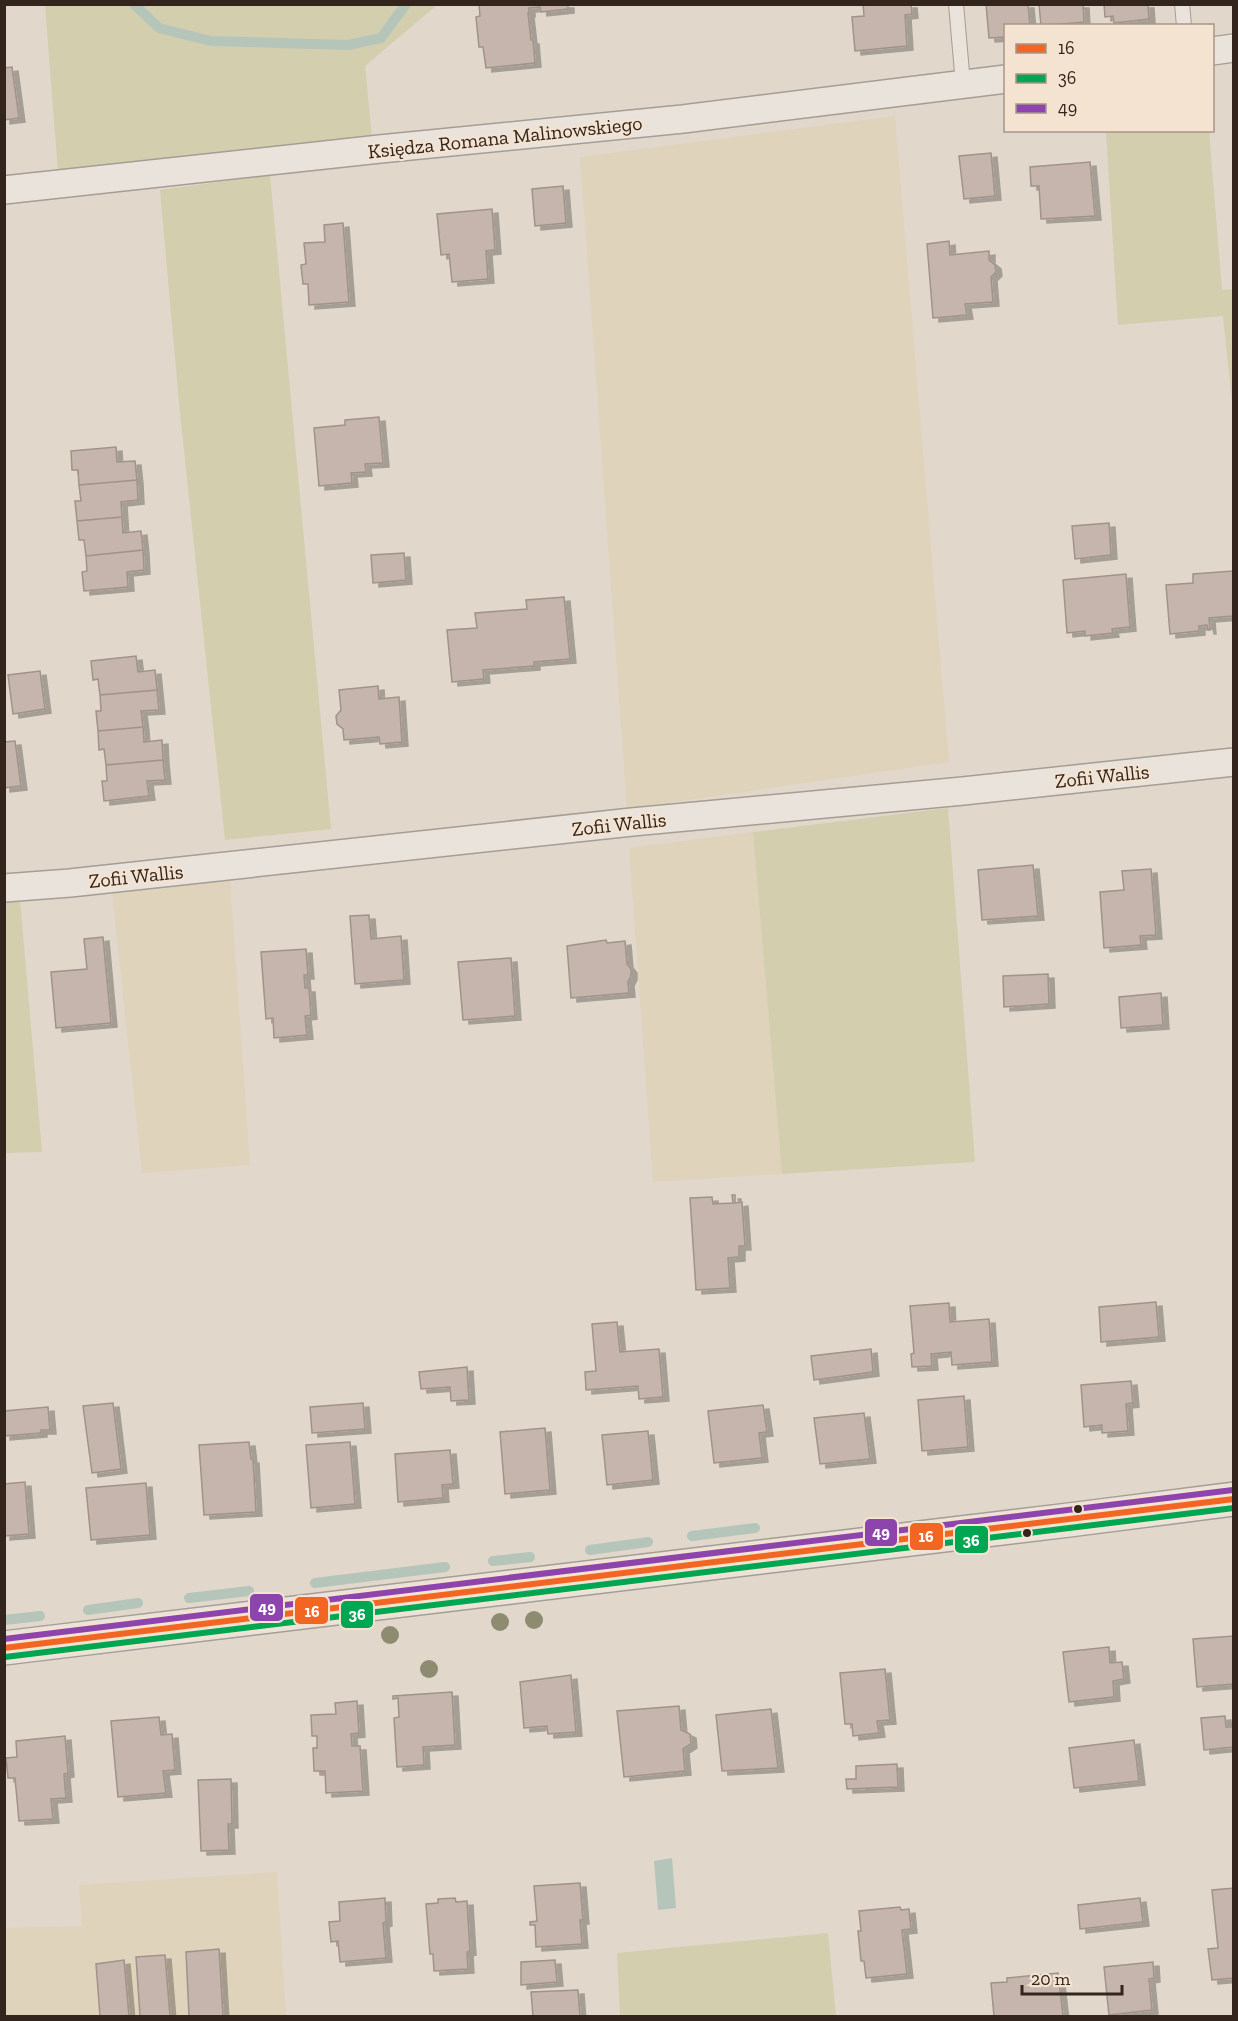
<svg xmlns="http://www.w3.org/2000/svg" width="1238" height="2021" viewBox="0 0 1238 2021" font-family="'Zilla Slab',serif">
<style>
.farmland{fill:#e0d3bc}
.green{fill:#d3ceae}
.water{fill:#b6c5ba}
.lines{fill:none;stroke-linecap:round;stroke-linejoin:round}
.stream{stroke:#b6c5ba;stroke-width:10}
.building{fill:#c5b5ac;stroke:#a1938a;stroke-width:1.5;filter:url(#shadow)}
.service-casing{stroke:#a69d94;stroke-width:16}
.minor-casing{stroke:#a69d94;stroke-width:30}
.tertiary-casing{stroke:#a69d94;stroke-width:36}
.service{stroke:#eae3db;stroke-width:14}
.minor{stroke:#eae3db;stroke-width:27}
.tertiary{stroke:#eae3db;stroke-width:33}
.bus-1-casing{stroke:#f3e3d0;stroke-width:10}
.bus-2-casing{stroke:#f3e3d0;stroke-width:10}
.bus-3-casing{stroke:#f3e3d0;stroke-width:10}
.bus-1{stroke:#f26522;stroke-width:6}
.bus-2{stroke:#00a651;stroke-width:6}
.bus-3{stroke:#8e44ad;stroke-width:6}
.tree{fill:#8e8c70}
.bus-dot{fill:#33251d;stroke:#f3e3d0;stroke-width:2}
.labels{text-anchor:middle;stroke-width:4.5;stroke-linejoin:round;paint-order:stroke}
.street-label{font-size:20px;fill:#33251d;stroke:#f3e3d0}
.line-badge{stroke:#f3e3d0;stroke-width:2}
.badge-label{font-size:16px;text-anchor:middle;font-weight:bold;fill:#fff}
</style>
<defs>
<filter id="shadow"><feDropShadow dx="6" dy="4" stdDeviation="0" flood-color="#0004"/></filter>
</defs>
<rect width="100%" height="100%" fill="#e1d7cb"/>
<!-- farmland -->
<path class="farmland" d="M 895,116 L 949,762 L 627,809 L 580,157 Z
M 753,832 L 782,1174 L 653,1182 L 629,848 Z
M 230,878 L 250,1165 L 142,1173 L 112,892 Z
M 277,1872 L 286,2016 L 5,2016 L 4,1928 L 82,1926 L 79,1885 Z"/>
<!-- green -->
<path class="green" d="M 45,5 L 437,5 L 365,66 L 372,138 L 58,172 Z
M 1106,131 L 1209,131 L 1222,290 L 1233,289 L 1233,411 L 1223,316 L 1118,325 Z
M 270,175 L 331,829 L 225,840 L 179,403 L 160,190 Z
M 948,808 L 975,1162 L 782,1174 L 753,832 Z
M 20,900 L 42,1152 L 5,1153 L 5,902 Z
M 828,1933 L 836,2016 L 620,2016 L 617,1953 Z"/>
<!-- water -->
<path class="water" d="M 672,1858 L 676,1908 L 658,1910 L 654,1861 Z"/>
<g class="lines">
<!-- stream -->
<path class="stream" d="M 134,4 L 159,28 L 211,41 L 348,45 L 381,38 L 406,4
M 692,1536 L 755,1528
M 590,1550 L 648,1542
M 493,1561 L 530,1557
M 315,1583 L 445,1567
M 189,1598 L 249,1591
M 88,1610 L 138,1603
M 4,1620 L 40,1616"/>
</g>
<!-- building -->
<path class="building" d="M 479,4 L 568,4 L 568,9 L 541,12 L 540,7 L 529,8 L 529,13 L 528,13 L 531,40 L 533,40 L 535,63 L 486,68 L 483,47 L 479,47 L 476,17 L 480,16 Z
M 863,4 L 911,4 L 912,14 L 905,15 L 907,46 L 855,51 L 852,17 L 864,16 Z
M 986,4 L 1028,4 L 1030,26 L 1006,26 L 1006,37 L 989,38 Z
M 1039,4 L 1083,4 L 1084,22 L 1041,26 Z
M 1104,4 L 1148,4 L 1149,19 L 1114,23 L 1113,16 L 1105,17 Z
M 12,67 L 19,118 L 4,120 L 4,68 Z
M 991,153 L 995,196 L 964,199 L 959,156 Z
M 1090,162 L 1095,216 L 1041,219 L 1039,186 L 1031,186 L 1030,167 Z
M 563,186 L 566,223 L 535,226 L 532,189 Z
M 492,209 L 495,250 L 486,251 L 488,279 L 452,282 L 449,254 L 441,255 L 437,214 Z
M 343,223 L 349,302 L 309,305 L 308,284 L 303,284 L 301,265 L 306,264 L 304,243 L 325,242 L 324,225 Z
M 949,241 L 950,255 L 989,251 L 989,260 L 995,265 L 996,272 L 991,277 L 993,302 L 965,304 L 967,315 L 933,318 L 927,244 Z
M 379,417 L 383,463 L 365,464 L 366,472 L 351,473 L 352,483 L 319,486 L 314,428 L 345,425 L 345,420 Z
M 116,447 L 117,462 L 135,461 L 137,480 L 79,485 L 78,470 L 72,470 L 71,451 Z
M 137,480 L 138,500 L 121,502 L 122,517 L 77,521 L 75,501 L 81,501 L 79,485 Z
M 122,517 L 123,533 L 141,531 L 143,550 L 86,556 L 84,540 L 79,540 L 77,521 Z
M 1109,523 L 1111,555 L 1075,559 L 1072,526 Z
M 143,550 L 144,570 L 127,572 L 128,587 L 84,591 L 82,572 L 87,571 L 86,556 Z
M 404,553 L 406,580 L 373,583 L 371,555 Z
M 1233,571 L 1234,616 L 1209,618 L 1210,630 L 1208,630 L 1207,625 L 1199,626 L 1199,631 L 1170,634 L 1166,585 L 1193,583 L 1193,574 Z
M 1126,574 L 1130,627 L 1112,629 L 1113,633 L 1085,636 L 1085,631 L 1067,633 L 1063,580 Z
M 564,597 L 570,659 L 534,662 L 534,666 L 483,670 L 484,679 L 452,682 L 447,630 L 477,628 L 475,613 L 527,609 L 526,600 Z
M 136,656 L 138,672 L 155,670 L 157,690 L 100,695 L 98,679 L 93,680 L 91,661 Z
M 40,671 L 45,709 L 13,714 L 8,675 Z
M 378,686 L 379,699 L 399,697 L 402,742 L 380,744 L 379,737 L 344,740 L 343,729 L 337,724 L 336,716 L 341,710 L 339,690 Z
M 157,690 L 159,710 L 141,711 L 143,727 L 98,731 L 96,711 L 101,711 L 100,695 Z
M 143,727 L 144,742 L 162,740 L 163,760 L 106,765 L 104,749 L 99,750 L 98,731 Z
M 15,741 L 21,786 L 4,788 L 4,742 Z
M 163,760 L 165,780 L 147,781 L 149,796 L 104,801 L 102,781 L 107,781 L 106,765 Z
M 1033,865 L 1038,916 L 982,920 L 978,870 Z
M 1151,869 L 1156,935 L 1140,936 L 1141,945 L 1104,948 L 1100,892 L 1124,890 L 1122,871 Z
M 369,915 L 371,939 L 401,936 L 404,980 L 355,984 L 350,916 Z
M 103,937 L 111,1023 L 56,1028 L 51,972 L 87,969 L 84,939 Z
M 606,940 L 607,943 L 625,941 L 627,964 L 631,969 L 631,976 L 628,982 L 629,993 L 571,998 L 567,946 Z
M 306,949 L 308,975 L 304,975 L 305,988 L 309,988 L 311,1015 L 305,1016 L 307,1035 L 274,1038 L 273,1018 L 266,1019 L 261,952 Z
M 511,958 L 515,1016 L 463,1020 L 458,962 Z
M 1048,974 L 1049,1004 L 1004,1007 L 1003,976 Z
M 1161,993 L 1163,1025 L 1121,1028 L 1119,997 Z
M 732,1195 L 735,1195 L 735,1203 L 742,1202 L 745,1246 L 739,1246 L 739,1257 L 728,1258 L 730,1288 L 696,1290 L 690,1198 L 712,1197 L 713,1204 L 733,1203 Z
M 1156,1302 L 1159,1337 L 1101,1342 L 1099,1307 Z
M 949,1303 L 950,1322 L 989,1319 L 992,1362 L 952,1365 L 951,1352 L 931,1354 L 932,1366 L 912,1367 L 911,1354 L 914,1353 L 910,1306 Z
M 617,1322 L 620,1352 L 659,1349 L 663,1397 L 639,1399 L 638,1386 L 586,1390 L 585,1372 L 596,1371 L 592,1324 Z
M 871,1349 L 873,1372 L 814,1380 L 811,1356 Z
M 467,1367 L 469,1400 L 451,1401 L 450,1387 L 421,1389 L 419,1372 Z
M 1131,1381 L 1133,1403 L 1126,1404 L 1128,1431 L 1102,1433 L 1102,1425 L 1084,1427 L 1081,1385 Z
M 964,1396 L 968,1447 L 922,1451 L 918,1400 Z
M 113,1403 L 121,1469 L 92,1473 L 83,1406 Z
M 363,1403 L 365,1429 L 312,1433 L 310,1407 Z
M 763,1405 L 767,1432 L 759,1433 L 762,1458 L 714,1463 L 708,1411 Z
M 48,1407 L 50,1430 L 41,1430 L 41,1433 L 4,1436 L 4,1411 Z
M 864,1413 L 870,1459 L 820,1464 L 814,1418 Z
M 545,1428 L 550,1490 L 505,1494 L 500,1432 Z
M 648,1431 L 653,1480 L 607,1485 L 602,1435 Z
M 249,1442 L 251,1459 L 253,1459 L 256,1512 L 204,1515 L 199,1445 Z
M 350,1442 L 355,1504 L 311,1508 L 306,1445 Z
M 450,1450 L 453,1484 L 442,1485 L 443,1498 L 398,1502 L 395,1454 Z
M 25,1482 L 29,1534 L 4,1536 L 4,1484 Z
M 146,1483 L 150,1535 L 91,1540 L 86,1488 Z
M 1234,1636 L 1234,1684 L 1197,1687 L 1193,1639 Z
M 1109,1647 L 1110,1663 L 1122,1662 L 1124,1679 L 1113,1681 L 1114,1697 L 1069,1702 L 1063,1652 Z
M 885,1669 L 890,1720 L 877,1721 L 879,1733 L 853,1736 L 852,1724 L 845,1724 L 840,1673 Z
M 571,1675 L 576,1732 L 548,1734 L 547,1726 L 524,1728 L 520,1682 Z
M 452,1692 L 455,1745 L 423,1747 L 424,1765 L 397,1767 L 394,1718 L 399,1717 L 398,1698 L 393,1699 L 393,1696 Z
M 357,1701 L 359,1733 L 351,1734 L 352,1746 L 360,1746 L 363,1791 L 326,1793 L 325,1771 L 314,1771 L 313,1748 L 317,1748 L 317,1736 L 312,1736 L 311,1715 L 336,1714 L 335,1703 Z
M 679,1706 L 681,1730 L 690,1734 L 691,1744 L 683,1749 L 685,1771 L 624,1777 L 617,1711 Z
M 771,1709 L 778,1768 L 722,1771 L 716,1715 Z
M 1225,1716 L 1226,1727 L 1234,1727 L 1234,1747 L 1204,1750 L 1201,1718 Z
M 159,1717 L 161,1735 L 172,1734 L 175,1770 L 163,1771 L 166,1793 L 118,1797 L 111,1721 Z
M 65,1736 L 68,1773 L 64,1774 L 66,1798 L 51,1799 L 53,1819 L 19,1821 L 15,1778 L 8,1778 L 6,1758 L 17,1757 L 16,1741 Z
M 1134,1740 L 1139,1781 L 1074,1788 L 1069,1748 Z
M 897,1764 L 898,1787 L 847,1789 L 846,1779 L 856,1779 L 856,1766 Z
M 231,1779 L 232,1824 L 228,1824 L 229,1850 L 201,1851 L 198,1780 Z
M 580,1883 L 583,1920 L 580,1920 L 582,1944 L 536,1947 L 535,1925 L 530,1925 L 530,1922 L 537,1921 L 534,1886 Z
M 1234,1888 L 1234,1978 L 1212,1980 L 1208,1949 L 1218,1948 L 1212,1890 Z
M 385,1898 L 386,1922 L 383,1923 L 386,1958 L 340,1962 L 338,1941 L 331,1942 L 329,1922 L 340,1921 L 339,1902 Z
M 455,1898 L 456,1902 L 467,1901 L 470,1951 L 467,1952 L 468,1969 L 434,1971 L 433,1954 L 430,1954 L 426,1904 L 438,1903 L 438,1899 Z
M 1140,1898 L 1143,1922 L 1080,1929 L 1078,1905 Z
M 900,1907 L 901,1910 L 909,1909 L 911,1929 L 902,1930 L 907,1974 L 866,1978 L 864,1961 L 861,1961 L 858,1931 L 861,1931 L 859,1911 Z
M 219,1949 L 223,2016 L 189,2016 L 186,1952 Z
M 165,1955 L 170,2016 L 140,2016 L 136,1957 Z
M 124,1960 L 129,2016 L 100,2016 L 96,1964 Z
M 555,1960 L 557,1982 L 521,1985 L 521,1962 Z
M 1153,1962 L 1154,1978 L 1149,1979 L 1152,2010 L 1109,2015 L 1104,1967 Z
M 1058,1973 L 1063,2016 L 994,2016 L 991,1983 L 1007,1982 L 1007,1978 Z
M 578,1990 L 580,2016 L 533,2016 L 531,1992 Z"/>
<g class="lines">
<!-- service casing -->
<g class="service-casing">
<path id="service" d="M 956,4 L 963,84
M 1182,4 L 1184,26"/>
</g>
<!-- minor casing -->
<g class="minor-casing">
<path id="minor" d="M 1212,51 L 1234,48
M 4,190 L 380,149 L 683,119 L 1006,79
M 4,888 L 70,883 L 632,822 L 963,791 L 1234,762"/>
</g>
<!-- tertiary casing -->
<g class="tertiary-casing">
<path id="tertiary" d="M 4,1648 L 1069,1520 L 1234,1499"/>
</g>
<!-- service -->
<use href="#service" class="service"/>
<!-- minor -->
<use href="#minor" class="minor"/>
<!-- tertiary -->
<use href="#tertiary" class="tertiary"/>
<!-- bus-1 casing -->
<g class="bus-1-casing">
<path id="bus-1" d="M 4,1648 L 1234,1499"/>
</g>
<!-- bus-2 casing -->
<g class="bus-2-casing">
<path id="bus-2" d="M 5,1657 L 1234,1508"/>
</g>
<!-- bus-3 casing -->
<g class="bus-3-casing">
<path id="bus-3" d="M 4,1639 L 1233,1490"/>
</g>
<!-- bus-1 -->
<use href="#bus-1" class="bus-1"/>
<!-- bus-2 -->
<use href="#bus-2" class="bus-2"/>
<!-- bus-3 -->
<use href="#bus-3" class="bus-3"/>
</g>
<!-- trees -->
<g class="tree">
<circle cx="534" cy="1620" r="9"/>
<circle cx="500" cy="1622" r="9"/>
<circle cx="390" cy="1635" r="9"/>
<circle cx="429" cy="1669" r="9"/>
</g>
<!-- markers -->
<g class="bus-dot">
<circle cx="1078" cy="1509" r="5"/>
<circle cx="1027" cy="1533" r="5"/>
</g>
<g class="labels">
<!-- street labels -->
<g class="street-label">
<text transform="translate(505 137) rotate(-6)" y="7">Księdza Romana Malinowskiego</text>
<text transform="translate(1102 776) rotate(-6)" y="7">Zofii Wallis</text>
<text transform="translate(619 824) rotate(-6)" y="7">Zofii Wallis</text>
<text transform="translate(136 876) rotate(-6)" y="7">Zofii Wallis</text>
</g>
</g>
<g class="line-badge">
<rect x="864" y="1518" width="34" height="29" rx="6" fill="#8e44ad"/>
<rect x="909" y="1522" width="35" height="29" rx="6" fill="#f26522"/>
<rect x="954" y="1525" width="35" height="29" rx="6" fill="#00a651"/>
<rect x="249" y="1593" width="35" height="29" rx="6" fill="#8e44ad"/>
<rect x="294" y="1596" width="35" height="29" rx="6" fill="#f26522"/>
<rect x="340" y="1600" width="34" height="29" rx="6" fill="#00a651"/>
</g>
<g class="badge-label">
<text x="881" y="1538">49</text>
<text x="926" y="1542">16</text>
<text x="971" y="1546">36</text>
<text x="267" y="1613">49</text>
<text x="312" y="1617">16</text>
<text x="357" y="1620">36</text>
</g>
<!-- border -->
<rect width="1238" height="2021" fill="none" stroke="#33251d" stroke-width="12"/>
<!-- legend -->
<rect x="1004" y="24" width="210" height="108" fill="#f3e3d0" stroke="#a69788" stroke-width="1.5"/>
<rect x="1016" y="44" width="30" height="9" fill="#f26522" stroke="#a69788" stroke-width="1.5"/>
<text x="1058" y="54" font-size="18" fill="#33251d">16</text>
<rect x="1016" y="74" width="30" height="9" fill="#00a651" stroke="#a69788" stroke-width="1.5"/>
<text x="1058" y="84" font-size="18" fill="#33251d">36</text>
<rect x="1016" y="104" width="30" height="9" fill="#8e44ad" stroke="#a69788" stroke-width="1.5"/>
<text x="1058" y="114" font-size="18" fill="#33251d">49</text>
<!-- scale -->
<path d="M1022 1985v9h100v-9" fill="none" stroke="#33251d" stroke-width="3"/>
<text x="1031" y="1985" font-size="18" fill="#33251d" stroke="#f3e3d0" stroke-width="4.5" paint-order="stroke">20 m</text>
</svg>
